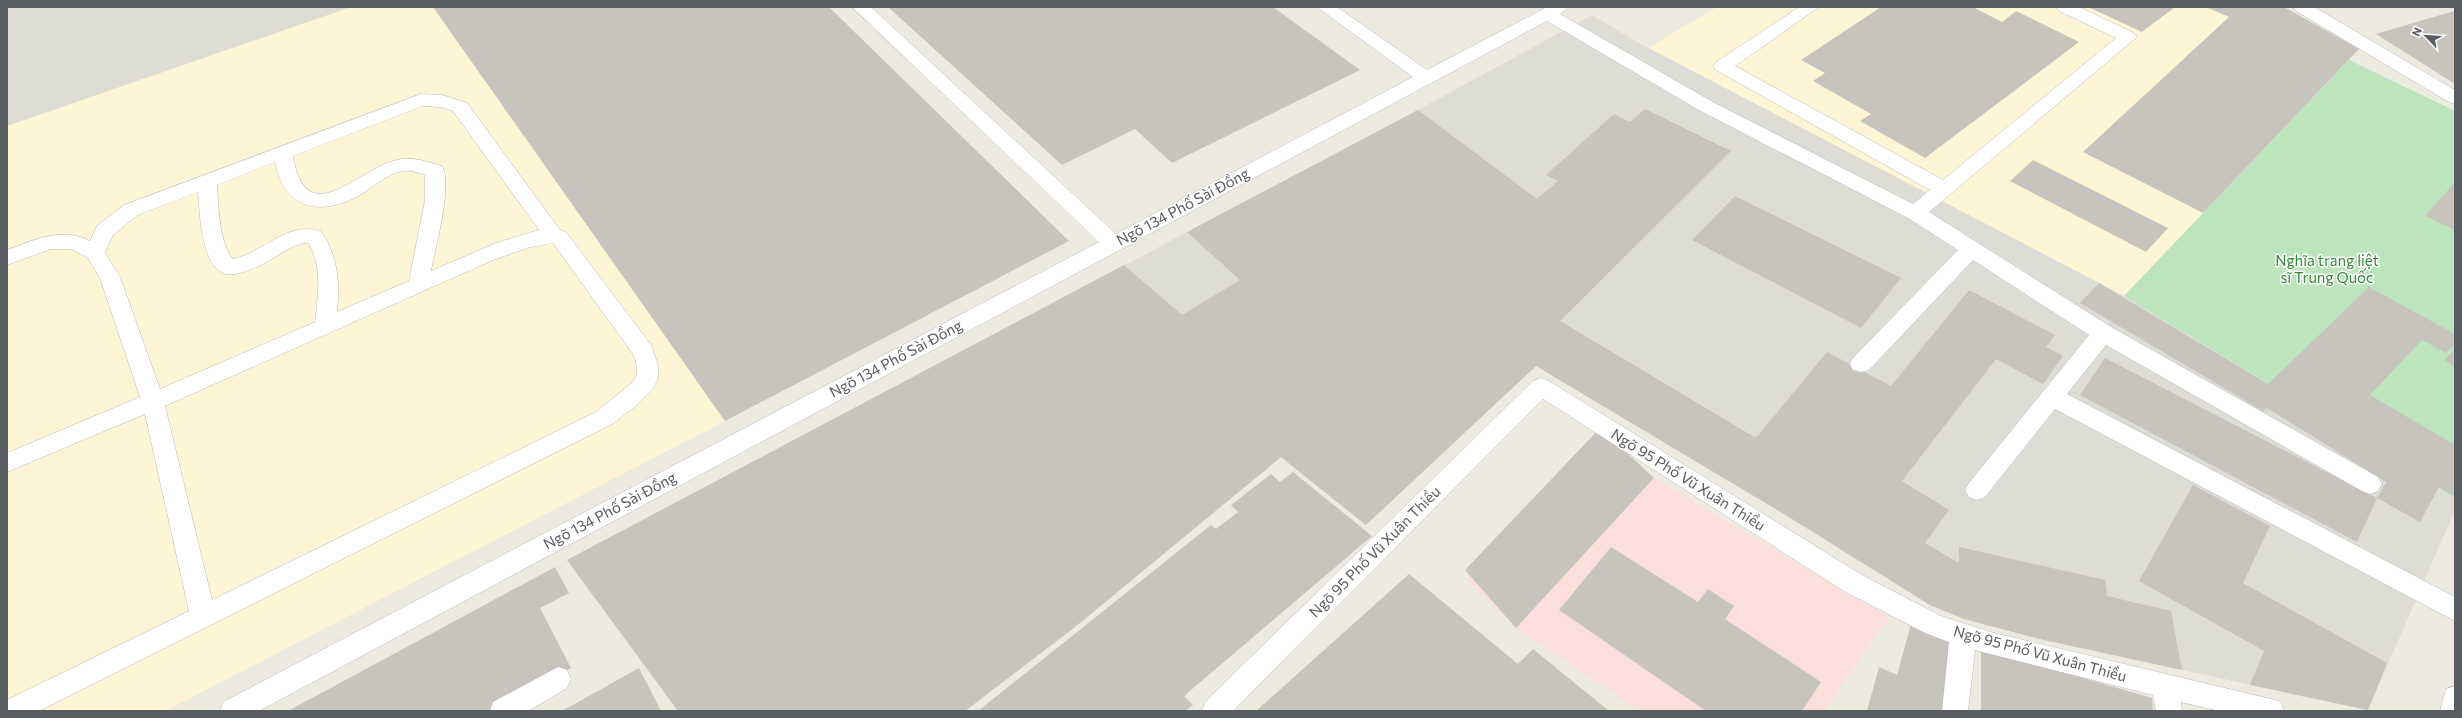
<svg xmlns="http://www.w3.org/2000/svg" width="2462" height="718" viewBox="0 0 2462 718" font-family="Commissioner,sans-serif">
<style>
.commercial{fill:#fef5d4}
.industrial{fill:#dddcd5}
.medical{fill:#fbdfdb}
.green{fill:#bce5bd}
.building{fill:#c7c4be}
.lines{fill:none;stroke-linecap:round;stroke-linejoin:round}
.minor-casing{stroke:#b6b9be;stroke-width:1}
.minor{fill:#fff;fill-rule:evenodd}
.labels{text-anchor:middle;stroke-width:3;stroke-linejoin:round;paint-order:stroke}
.street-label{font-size:15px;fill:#595d62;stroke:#fff}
.park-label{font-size:15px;fill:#34863a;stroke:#fff}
</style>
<rect width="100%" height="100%" fill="#edeae0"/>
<!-- commercial -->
<path class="commercial" d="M 351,7 L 433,7 L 725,421 L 165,711 L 7,711 L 7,126 Z
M 1717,7 L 2284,7 L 2359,49 L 2124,296 L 1648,48 Z"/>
<!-- industrial -->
<path class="industrial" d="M 7,7 L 351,7 L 7,126 Z
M 1592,15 L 1637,42 L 2124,296 L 2455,498 L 2455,510 L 2368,710 L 2044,640 L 1964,619 L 1930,605 L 1784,514 L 1536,366 L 1366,525 L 1281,457 L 1075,627 L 965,711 L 678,711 L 567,560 L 1418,110 Z"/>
<!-- medical -->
<path class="medical" d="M 1601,435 L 1654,478 L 1889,617 L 1824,711 L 1640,711 L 1516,628 L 1466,579 Z"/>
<!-- green -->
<path class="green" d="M 2349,60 L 2455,111 L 2455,498 L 2124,296 Z"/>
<!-- building -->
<path class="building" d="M 433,7 L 829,7 L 1069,241 L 725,421 Z
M 888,7 L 1273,7 L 1360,70 L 1172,163 L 1135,129 L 1062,165 Z
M 1881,7 L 1973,7 L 2002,22 L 2016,11 L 2079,42 L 1925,158 L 1860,121 L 1871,114 L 1813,81 L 1825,73 L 1801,60 Z
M 2088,7 L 2175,7 L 2142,32 Z
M 2206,7 L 2284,7 L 2359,49 L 2203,213 L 2083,152 L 2229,17 Z
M 2455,11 L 2455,84 L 2376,34 L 2437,16 Z
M 1645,109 L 1731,151 L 1560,321 L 1756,438 L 1827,352 L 1891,386 L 1969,290 L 2055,335 L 2046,347 L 2063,356 L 2043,384 L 1996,359 L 1902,481 L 1949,510 L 1925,543 L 1959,563 L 1959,547 L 2105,580 L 2107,596 L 2171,611 L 2182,670 L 2044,640 L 1964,619 L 1930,605 L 1784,514 L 1536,366 L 1366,525 L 1281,457 L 1075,627 L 965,711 L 678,711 L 567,560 L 1124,265 L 1182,315 L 1240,280 L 1187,232 L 1418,110 L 1537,199 L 1558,181 L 1546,175 L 1614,114 L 1630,122 Z
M 2033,160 L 2168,228 L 2146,252 L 2010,181 Z
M 2455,182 L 2455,230 L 2425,216 Z
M 1735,196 L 1901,278 L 1861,328 L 1692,240 Z
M 2099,283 L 2268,384 L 2369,287 L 2455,334 L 2455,344 L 2446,353 L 2422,340 L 2370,395 L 2455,445 L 2455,497 L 2439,487 L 2420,522 L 2377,498 L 2357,542 L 2080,395 L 2105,358 L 2377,498 L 2386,482 L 2267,408 L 2263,411 L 2080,303 Z
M 2455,349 L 2455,367 L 2444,360 Z
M 1600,428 L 1654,478 L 1516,628 L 1465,570 Z
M 1293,472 L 1372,536 L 1184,696 L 1193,705 L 1185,711 L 978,711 L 1211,525 L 1216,529 L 1238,512 L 1231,505 L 1271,474 L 1280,482 Z
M 2193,485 L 2270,526 L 2243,583 L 2387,663 L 2368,710 L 2250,685 L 2264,651 L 2139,581 Z
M 1611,547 L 1698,602 L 1708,589 L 1734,606 L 1725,619 L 1821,682 L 1802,711 L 1706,711 L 1559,610 Z
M 555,567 L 569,593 L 540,608 L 571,668 L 497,711 L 288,711 Z
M 1409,574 L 1518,664 L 1533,649 L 1609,711 L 1256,711 Z
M 1911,624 L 1961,645 L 1951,711 L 1867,711 L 1879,667 L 1897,675 Z
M 1981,648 L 2152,698 L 2153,711 L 1981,711 Z
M 639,668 L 661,711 L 562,711 Z"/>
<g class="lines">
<!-- minor casing -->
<g class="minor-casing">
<path id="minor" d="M 852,7 L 871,7 L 1116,234 L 1413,77 L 1317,7 L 1337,7 L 1427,70 L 1547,7 L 1569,7 L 1560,14 L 1711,101 L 1913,204 L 1930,190 L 1716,70 L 1713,66 L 1716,62 L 1799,7 L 1819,7 L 1735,66 L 1943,180 L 2116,38 L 2059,11 L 2056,7 L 2079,7 L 2134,33 L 2137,37 L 1929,212 L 2111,327 L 2378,477 L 2382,484 L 2378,491 L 2370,494 L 2362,491 L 2106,345 L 2067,394 L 2455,597 L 2455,621 L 2055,409 L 1985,497 L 1977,500 L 1969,497 L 1965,490 L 1969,483 L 2089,335 L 1973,260 L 1869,370 L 1861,372 L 1853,370 L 1850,364 L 1853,358 L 1958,250 L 1908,218 L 1697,109 L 1547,21 L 259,711 L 220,711 L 223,702 L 1099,242 Z
M 2293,7 L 2314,7 L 2455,90 L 2455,104 L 2449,102 L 2296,11 Z
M 421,94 L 442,95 L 467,103 L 560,230 L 566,232 L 651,345 L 658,365 L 658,379 L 652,390 L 636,406 L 612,424 L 39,711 L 7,711 L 7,700 L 189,611 L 145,414 L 7,472 L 7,453 L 140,397 L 100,278 L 88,258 L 72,249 L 51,249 L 7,265 L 7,250 C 34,240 62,226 90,241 L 97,226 L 124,205 ZM 423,106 L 440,107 L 453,111 L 539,230 L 496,243 L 431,271 C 435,248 453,185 442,166 C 428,162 412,156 397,160 C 357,169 306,234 293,156 ZM 275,162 C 282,202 311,216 348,201 C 366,194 380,178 398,172 C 407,169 417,172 425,175 L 425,200 L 409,281 L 337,312 C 340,282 338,257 321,231 C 286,221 265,252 233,259 C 218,240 219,207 217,185 ZM 198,192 C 200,213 201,260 221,272 C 232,280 260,266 270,260 C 282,253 294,243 308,243 C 323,265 318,297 315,322 L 160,389 L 120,277 L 105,253 L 113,235 L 138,215 ZM 553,243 L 633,354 C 637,364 640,374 632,383 L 596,412 L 212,600 L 165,406 L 493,260 L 527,248 Z
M 1541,378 L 1549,381 L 1862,575 L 1941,616 L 1994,633 L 2271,699 L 2281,702 L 2284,711 L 2219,711 L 2181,702 L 2182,711 L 2156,711 L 2153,695 L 1975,650 L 1968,711 L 1942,711 L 1949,642 L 1925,633 L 1844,591 L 1543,399 L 1233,711 L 1202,711 L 1205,702 L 1533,381 Z
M 558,667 L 567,670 L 571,679 L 567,688 L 528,711 L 490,711 L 493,702 Z
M 2455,686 L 2455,711 L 2440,711 L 2446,689 Z"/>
</g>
<!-- minor -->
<use href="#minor" class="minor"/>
</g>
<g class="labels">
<!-- street labels -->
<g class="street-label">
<text transform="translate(1183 207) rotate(-28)" y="5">Ngõ 134 Phố Sài Đồng</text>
<text transform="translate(896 359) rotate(-28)" y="5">Ngõ 134 Phố Sài Đồng</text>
<text transform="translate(1688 480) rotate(32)" y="5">Ngõ 95 Phố Vũ Xuân Thiều</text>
<text transform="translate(610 511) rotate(-28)" y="5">Ngõ 134 Phố Sài Đồng</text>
<text transform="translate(1375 552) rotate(-45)" y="5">Ngõ 95 Phố Vũ Xuân Thiều</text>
<text transform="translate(2040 654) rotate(15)" y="5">Ngõ 95 Phố Vũ Xuân Thiều</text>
</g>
<!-- park labels -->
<g class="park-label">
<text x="2327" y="266">Nghĩa trang liệt<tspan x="2327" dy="17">sĩ Trung Quốc</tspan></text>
</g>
</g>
<!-- border -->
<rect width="2462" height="718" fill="none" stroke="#595d62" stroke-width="16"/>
<!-- north arrow -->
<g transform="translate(2426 36) rotate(295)" stroke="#ffffff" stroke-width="3" paint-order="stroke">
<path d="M0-3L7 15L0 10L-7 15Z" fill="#595d62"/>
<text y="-6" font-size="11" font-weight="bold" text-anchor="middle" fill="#595d62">N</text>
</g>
</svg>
